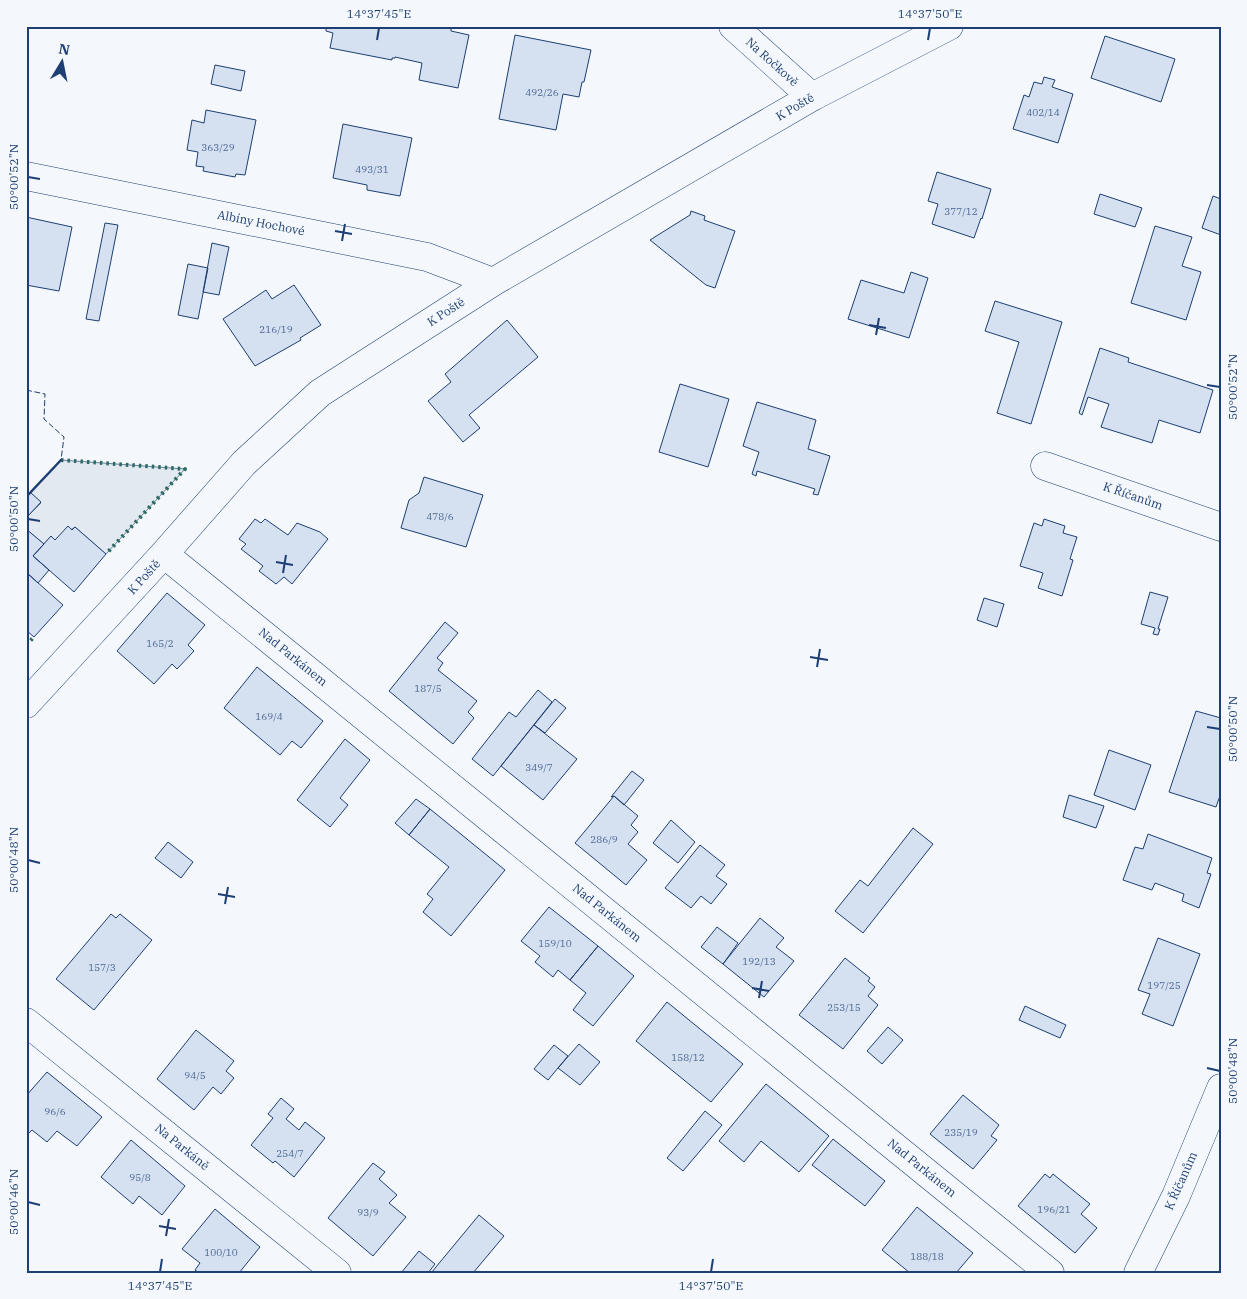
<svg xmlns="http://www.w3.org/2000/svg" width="1247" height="1299" viewBox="0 0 1247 1299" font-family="'IBM Plex Serif',serif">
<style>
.green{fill:#e3e9f0;stroke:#687fa3}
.building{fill:#d5e0f0;stroke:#1d3f73}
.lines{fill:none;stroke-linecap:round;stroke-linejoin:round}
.street-casing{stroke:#1d3f73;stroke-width:29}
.secondary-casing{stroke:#1d3f73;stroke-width:29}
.street{stroke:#f4f7fb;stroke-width:28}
.secondary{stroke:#f4f7fb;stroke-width:28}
.hedge{stroke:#2c6c60;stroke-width:4;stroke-dasharray:2.5 4;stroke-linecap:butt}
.fence{stroke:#1d3f73;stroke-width:1;stroke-dasharray:6 2.5;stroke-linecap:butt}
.wall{stroke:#1d3f73;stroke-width:2.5}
.ticks{fill:none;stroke:#1d3f73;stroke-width:2}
.labels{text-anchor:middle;stroke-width:4;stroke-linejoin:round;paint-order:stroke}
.number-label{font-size:10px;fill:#4b6792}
.street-label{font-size:12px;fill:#1d3f73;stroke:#f4f7fb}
.neatline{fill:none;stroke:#1d3f73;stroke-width:2}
.ticks-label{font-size:12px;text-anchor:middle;fill:#1d3f73}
</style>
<rect width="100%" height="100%" fill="#f4f7fb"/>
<!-- green -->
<path class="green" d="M 61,460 L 185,469 L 106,554 L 75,527 L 55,540 L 51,536 L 44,544 L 26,529 L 26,518 L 41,503 L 30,492 Z"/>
<!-- building -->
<path class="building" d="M 326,26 L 451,26 L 451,31 L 469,35 L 458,88 L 419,80 L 422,63 L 395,57 L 395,58 L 392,58 L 392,60 L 330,48 L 333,33 L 326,31 Z
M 515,35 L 591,50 L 584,82 L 582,82 L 579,97 L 563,94 L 556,130 L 499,119 Z
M 1105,36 L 1175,59 L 1161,102 L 1091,78 Z
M 215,65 L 245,71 L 241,91 L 211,84 Z
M 1044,77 L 1055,80 L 1052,87 L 1073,94 L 1058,143 L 1013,129 L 1024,95 L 1029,97 L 1034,82 L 1042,84 Z
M 206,110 L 256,120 L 245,175 L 236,174 L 235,177 L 203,171 L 204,167 L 196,166 L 198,152 L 187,150 L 192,120 L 204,123 Z
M 343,124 L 412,138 L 400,196 L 367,190 L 367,185 L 333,178 Z
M 937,172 L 991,189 L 982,219 L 981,218 L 974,238 L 932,224 L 938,204 L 928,201 Z
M 1100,194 L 1142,208 L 1135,227 L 1094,214 Z
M 1213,196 L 1221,199 L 1221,235 L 1202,228 Z
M 691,211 L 705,216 L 704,220 L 735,231 L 715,288 L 706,285 L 650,240 L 690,215 Z
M 26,217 L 72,227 L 59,291 L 26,285 Z
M 105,223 L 118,225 L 99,321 L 86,319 Z
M 1155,226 L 1192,237 L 1182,266 L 1201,272 L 1186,320 L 1131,303 Z
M 212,243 L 229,247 L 219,295 L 203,292 Z
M 188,264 L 208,268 L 198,319 L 178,315 Z
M 911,272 L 928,278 L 909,338 L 848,319 L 861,280 L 904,293 Z
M 294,285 L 321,325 L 300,338 L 301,340 L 255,366 L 223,319 L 266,290 L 272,299 Z
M 995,301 L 1062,322 L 1031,424 L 997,413 L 1019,342 L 985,331 Z
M 507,320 L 538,357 L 469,415 L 480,428 L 463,442 L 428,401 L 451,382 L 445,374 Z
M 1100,348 L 1129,358 L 1128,362 L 1213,390 L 1200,433 L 1159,420 L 1152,443 L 1101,427 L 1109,404 L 1088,397 L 1082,415 L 1079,413 Z
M 680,384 L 729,399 L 708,467 L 659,452 Z
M 757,402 L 816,420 L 808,449 L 830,456 L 818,495 L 813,494 L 815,489 L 757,471 L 756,476 L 752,474 L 759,452 L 743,446 Z
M 424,477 L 483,495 L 466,547 L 401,528 L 409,500 L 419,493 Z
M 30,492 L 41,502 L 26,518 L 26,497 Z
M 255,519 L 261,523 L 265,519 L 288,535 L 297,523 L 320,532 L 328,539 L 292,584 L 284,577 L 276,584 L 259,571 L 263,566 L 241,549 L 246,544 L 239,539 Z
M 1044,519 L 1065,526 L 1063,533 L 1077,537 L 1070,559 L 1073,560 L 1062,596 L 1038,588 L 1043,573 L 1020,566 L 1034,523 L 1042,526 Z
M 68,526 L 72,530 L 75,527 L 106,554 L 74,592 L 33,556 L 51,536 L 55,540 Z
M 26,529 L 44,544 L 33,556 L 49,570 L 38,583 L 26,572 Z
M 27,573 L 63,605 L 34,637 L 26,630 Z
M 1150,592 L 1168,597 L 1158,629 L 1160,629 L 1158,635 L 1153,634 L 1155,628 L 1141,624 Z
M 167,593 L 205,625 L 188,645 L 194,651 L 177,669 L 172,664 L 154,684 L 117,651 Z
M 984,598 L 1004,604 L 997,627 L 977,620 Z
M 445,622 L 458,633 L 437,658 L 443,663 L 438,670 L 477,701 L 468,712 L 474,718 L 453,744 L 389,691 Z
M 257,667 L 323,721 L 301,748 L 292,741 L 280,755 L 224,708 Z
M 538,690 L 552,702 L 493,776 L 472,759 L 509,712 L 516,717 Z
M 555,699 L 566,708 L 545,733 L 534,725 Z
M 1196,711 L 1221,718 L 1221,793 L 1216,807 L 1169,792 Z
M 534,725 L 577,759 L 543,800 L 501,766 Z
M 345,739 L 370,760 L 340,798 L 348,805 L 330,827 L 297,800 Z
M 1109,750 L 1151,765 L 1135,810 L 1094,795 Z
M 632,771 L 644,780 L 624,805 L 614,796 L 611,797 Z
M 1069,795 L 1104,806 L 1096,828 L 1063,817 Z
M 614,796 L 638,816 L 631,825 L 638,832 L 628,844 L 647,860 L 626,885 L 575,843 Z
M 416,799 L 430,809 L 409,835 L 395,823 Z
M 430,809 L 505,870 L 451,936 L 423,912 L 433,899 L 427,894 L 449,867 L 409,835 Z
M 671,820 L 695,842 L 678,863 L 653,843 Z
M 913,828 L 933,844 L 863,933 L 835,911 L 860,880 L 868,886 Z
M 1148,834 L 1212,858 L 1207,873 L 1211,874 L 1199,908 L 1182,901 L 1184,894 L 1155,883 L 1152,890 L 1123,880 L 1135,847 L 1143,849 Z
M 168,842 L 193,862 L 181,878 L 155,858 Z
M 700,845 L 725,865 L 716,876 L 727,884 L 711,904 L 701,896 L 691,908 L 665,888 Z
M 549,907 L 598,946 L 570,980 L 558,970 L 553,977 L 535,962 L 540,956 L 521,941 Z
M 111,914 L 116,918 L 120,914 L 152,940 L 94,1010 L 56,979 Z
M 760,918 L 784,938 L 776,947 L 794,961 L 764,997 L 723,964 Z
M 717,927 L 738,943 L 723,964 L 701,947 Z
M 1158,938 L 1200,954 L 1173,1026 L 1142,1014 L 1150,994 L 1138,990 Z
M 598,946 L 634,976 L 593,1026 L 573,1010 L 586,993 L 570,980 Z
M 845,958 L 870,978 L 868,981 L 875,987 L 868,996 L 878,1005 L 843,1049 L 799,1015 Z
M 667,1002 L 743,1064 L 711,1102 L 636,1041 Z
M 1025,1006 L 1066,1025 L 1060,1038 L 1019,1020 Z
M 888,1027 L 903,1040 L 882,1064 L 867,1051 Z
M 196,1030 L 234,1061 L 226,1071 L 234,1078 L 221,1094 L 213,1087 L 194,1110 L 157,1079 Z
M 579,1044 L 600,1062 L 580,1085 L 558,1068 Z
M 554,1045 L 568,1056 L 548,1080 L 534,1069 Z
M 47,1072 L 102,1117 L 77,1146 L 57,1131 L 47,1142 L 32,1130 L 26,1136 L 26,1096 Z
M 766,1084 L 829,1136 L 799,1172 L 761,1141 L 744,1162 L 719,1141 Z
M 963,1095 L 999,1125 L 991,1136 L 997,1140 L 973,1169 L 930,1134 Z
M 281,1098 L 294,1109 L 286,1119 L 299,1130 L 305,1122 L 325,1138 L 294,1177 L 275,1161 L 273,1163 L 251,1145 L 273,1118 L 268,1114 Z
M 705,1111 L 722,1125 L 683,1171 L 667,1158 Z
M 833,1139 L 885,1181 L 865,1206 L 812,1165 Z
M 131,1140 L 185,1186 L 162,1215 L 139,1196 L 133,1204 L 101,1177 Z
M 373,1163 L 385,1172 L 379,1179 L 397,1195 L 389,1203 L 406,1217 L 373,1256 L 328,1218 Z
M 1045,1174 L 1050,1178 L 1053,1174 L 1090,1204 L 1081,1214 L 1097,1228 L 1075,1253 L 1018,1206 Z
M 917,1207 L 973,1253 L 956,1273 L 910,1273 L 882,1250 Z
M 215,1209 L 260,1247 L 239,1273 L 199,1273 L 195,1270 L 200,1263 L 182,1249 Z
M 479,1215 L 504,1236 L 473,1273 L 431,1273 Z
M 419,1251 L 435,1264 L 428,1273 L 401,1273 Z"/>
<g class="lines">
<!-- street casing -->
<g class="street-casing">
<path id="street" d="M 733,26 L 812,97
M 26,176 L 427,257 L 493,282
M 1045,466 L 1221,527
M 164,554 L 1050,1273
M 26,704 L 164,554 L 244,463 L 320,393 L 493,282 L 812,97 L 949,26
M 26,1022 L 337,1273"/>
</g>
<!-- secondary casing -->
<g class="secondary-casing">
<path id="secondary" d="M 1138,1273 L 1176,1196 L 1221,1088"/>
</g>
<!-- street -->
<use href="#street" class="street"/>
<!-- secondary -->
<use href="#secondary" class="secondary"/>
<!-- hedge -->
<path class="hedge" d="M 61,460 L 185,469 L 106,554
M 26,645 L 34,637"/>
<!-- fence -->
<path class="fence" d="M 26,390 L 45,394 L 44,419 L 64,437 L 61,460"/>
<!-- wall -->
<path class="wall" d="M 28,495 L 61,460"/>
</g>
<!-- ticks -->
<path class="ticks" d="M 377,40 L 379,28M 928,40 L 930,28M 28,177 L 40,179M 335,231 L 352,234M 342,241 L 345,224M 869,325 L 886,328M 876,335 L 879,318M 1207,385 L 1220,387M 28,519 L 40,521M 276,562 L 293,565M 283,573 L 286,555M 810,657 L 828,660M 817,667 L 820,649M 1207,727 L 1220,729M 28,860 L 40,863M 218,894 L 235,897M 225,904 L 228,887M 752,988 L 769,991M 759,998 L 762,981M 1207,1068 L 1220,1071M 28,1202 L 40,1205M 159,1226 L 176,1229M 166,1236 L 169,1219M 160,1272 L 162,1259M 711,1272 L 713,1259"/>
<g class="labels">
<!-- number labels -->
<g class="number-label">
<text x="542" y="96">492/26</text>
<text x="1043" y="116">402/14</text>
<text x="218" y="151">363/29</text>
<text x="372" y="173">493/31</text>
<text x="961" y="215">377/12</text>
<text x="276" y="333">216/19</text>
<text x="440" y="520">478/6</text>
<text x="160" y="647">165/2</text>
<text x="428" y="692">187/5</text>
<text x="269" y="720">169/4</text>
<text x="539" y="771">349/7</text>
<text x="604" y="843">286/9</text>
<text x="555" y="947">159/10</text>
<text x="759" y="965">192/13</text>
<text x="102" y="971">157/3</text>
<text x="1164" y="989">197/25</text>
<text x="844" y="1011">253/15</text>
<text x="688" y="1061">158/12</text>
<text x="195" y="1079">94/5</text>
<text x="55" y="1115">96/6</text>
<text x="961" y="1136">235/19</text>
<text x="290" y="1157">254/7</text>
<text x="140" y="1181">95/8</text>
<text x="1054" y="1213">196/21</text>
<text x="368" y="1216">93/9</text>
<text x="221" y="1256">100/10</text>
<text x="927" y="1260">188/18</text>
</g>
<!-- street labels -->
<g class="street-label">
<text transform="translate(772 62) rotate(42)" y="4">Na Ročkově</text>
<text transform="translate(795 107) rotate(-30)" y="4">K Poště</text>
<text transform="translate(261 223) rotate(11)" y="4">Albíny Hochové</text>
<text transform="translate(446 312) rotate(-33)" y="4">K Poště</text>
<text transform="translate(1133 496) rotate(19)" y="4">K Říčanům</text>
<text transform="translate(144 577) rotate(-48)" y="4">K Poště</text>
<text transform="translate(293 657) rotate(39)" y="4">Nad Parkánem</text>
<text transform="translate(607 913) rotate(39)" y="4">Nad Parkánem</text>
<text transform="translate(182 1147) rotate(39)" y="4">Na Parkáně</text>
<text transform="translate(922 1168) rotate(39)" y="4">Nad Parkánem</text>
<text transform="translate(1181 1181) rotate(-66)" y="4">K Říčanům</text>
</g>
</g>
<!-- border -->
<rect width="1247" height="1299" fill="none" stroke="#f4f7fb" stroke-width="55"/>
<!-- north arrow -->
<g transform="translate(62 62) rotate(10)" stroke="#f4f7fb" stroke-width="4" paint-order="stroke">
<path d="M0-4L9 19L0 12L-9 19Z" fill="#1d3f73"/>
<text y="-8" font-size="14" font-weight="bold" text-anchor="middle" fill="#1d3f73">N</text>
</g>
<rect x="28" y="28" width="1192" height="1244" class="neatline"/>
<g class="ticks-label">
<text x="379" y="18">14°37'45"E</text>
<text x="930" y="18">14°37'50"E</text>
<text transform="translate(14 177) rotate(-90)" y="4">50°00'52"N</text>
<text transform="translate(1233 387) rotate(-90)" y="4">50°00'52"N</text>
<text transform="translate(14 519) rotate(-90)" y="4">50°00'50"N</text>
<text transform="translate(1233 729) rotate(-90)" y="4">50°00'50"N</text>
<text transform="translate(14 860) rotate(-90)" y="4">50°00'48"N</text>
<text transform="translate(1233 1071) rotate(-90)" y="4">50°00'48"N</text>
<text transform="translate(14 1202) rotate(-90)" y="4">50°00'46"N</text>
<text x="160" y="1290">14°37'45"E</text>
<text x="711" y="1290">14°37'50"E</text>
</g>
</svg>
